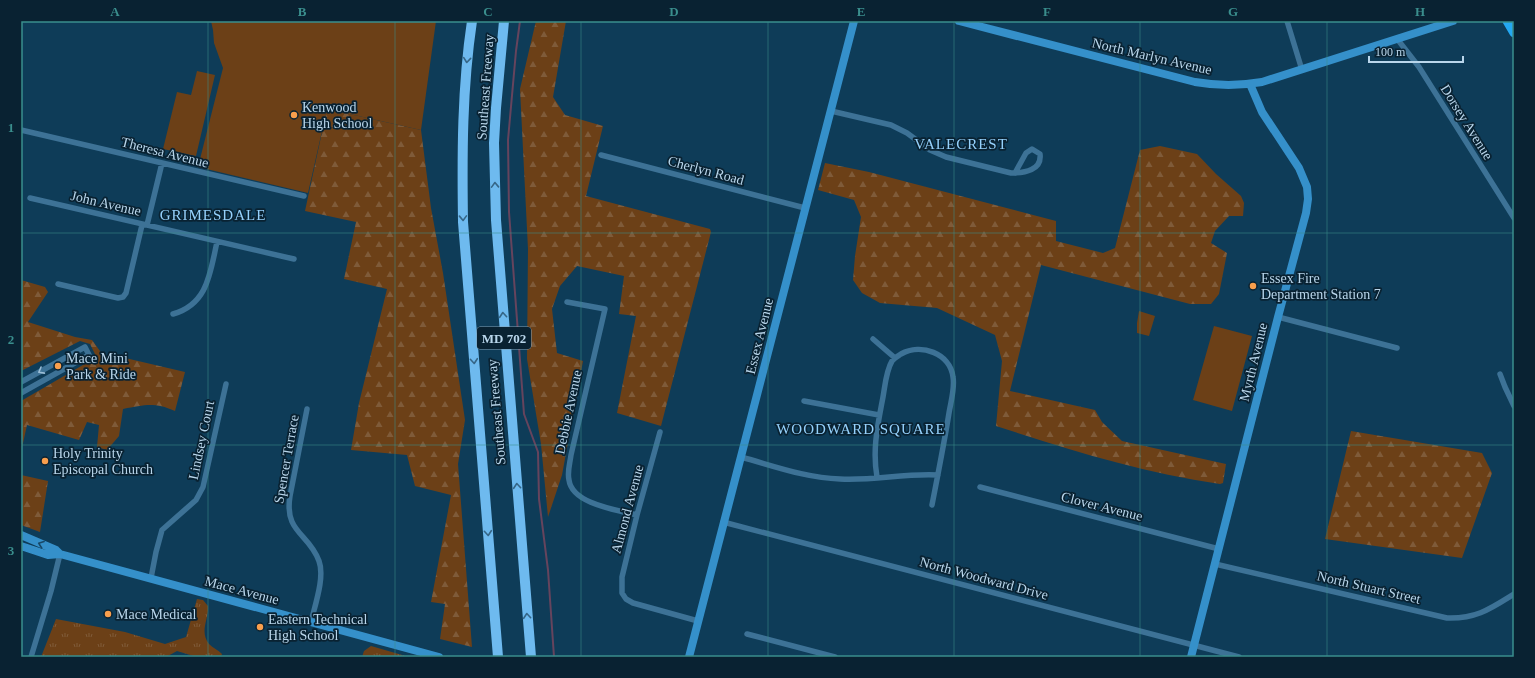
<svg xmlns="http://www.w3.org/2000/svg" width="1535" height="678" viewBox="0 0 1535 678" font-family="Georgia,serif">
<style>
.grass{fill:url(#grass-tufts)}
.forest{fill:url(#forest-firs)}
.park{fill:#6c4017}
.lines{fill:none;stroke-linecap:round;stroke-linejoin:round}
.stream{stroke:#66445d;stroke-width:2}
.street{stroke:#3d7296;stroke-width:5.5}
.secondary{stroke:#3590ca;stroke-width:8}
.primary{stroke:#24a8f2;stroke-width:9}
.highway{stroke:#6ebaef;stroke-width:10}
.oneway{stroke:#366687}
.oneway2{stroke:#9abdd6}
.oneway3{stroke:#184867}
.grid{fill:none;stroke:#3a8e8d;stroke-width:1;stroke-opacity:0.55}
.poi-dot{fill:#f99f4d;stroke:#092232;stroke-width:1.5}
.labels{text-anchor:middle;stroke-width:3.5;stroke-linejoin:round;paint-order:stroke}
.shield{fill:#092232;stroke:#84a0b4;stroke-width:1}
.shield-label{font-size:13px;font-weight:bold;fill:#b9d6eb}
.street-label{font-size:14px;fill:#b9d6eb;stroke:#092232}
.poi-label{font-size:14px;fill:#b9d6eb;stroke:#092232;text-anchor:start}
.neighbourhood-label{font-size:15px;letter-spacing:1px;fill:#95d1fc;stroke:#092232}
.neatline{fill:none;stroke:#3a8e8d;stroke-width:1.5}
.grid-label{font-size:13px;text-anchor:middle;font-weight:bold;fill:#3a8e8d}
</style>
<defs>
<pattern id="grass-tufts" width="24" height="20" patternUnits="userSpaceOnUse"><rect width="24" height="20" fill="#6c4017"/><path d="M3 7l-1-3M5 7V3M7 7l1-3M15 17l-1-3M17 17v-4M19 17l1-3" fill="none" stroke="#7f5b39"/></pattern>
<pattern id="forest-firs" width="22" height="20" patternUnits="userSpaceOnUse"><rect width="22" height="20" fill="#6c4017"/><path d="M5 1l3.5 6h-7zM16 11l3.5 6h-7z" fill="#7f5b39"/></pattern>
</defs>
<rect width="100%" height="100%" fill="#0e3c58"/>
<!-- grass -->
<path class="grass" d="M 197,599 L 203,600 L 208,606 C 209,619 199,631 209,644 C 213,648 218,650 222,654 L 221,657 L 197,657 L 177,651 L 166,657 L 41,657 L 56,619 L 125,632 L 165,644 L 186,637 Z
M 371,646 L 409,657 L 362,657 L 364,651 Z"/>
<!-- forest -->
<path class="forest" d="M 536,21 L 566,21 L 553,97 L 565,115 L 603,126 L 586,196 L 710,229 L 711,232 L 661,426 L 617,413 L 636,316 L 619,314 L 624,276 L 577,266 L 560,286 L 552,309 L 557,353 L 583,361 L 562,475 L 548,517 L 541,444 L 527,359 L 528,249 L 520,89 Z
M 327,109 L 421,130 L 431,208 L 443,273 L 465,420 L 458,464 L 472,647 L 440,639 L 445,604 L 431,602 L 451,495 L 415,486 L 407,455 L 351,450 L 359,403 L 387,289 L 344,279 L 356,222 L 305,211 Z
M 1160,146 L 1197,154 L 1216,174 L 1241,196 L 1244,203 L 1243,216 L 1229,216 L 1215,231 L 1211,243 L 1227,253 L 1219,294 L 1211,304 L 1190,304 L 1041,265 L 1010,391 L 1095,410 L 1102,422 L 1122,441 L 1226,464 L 1223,483 L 1220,484 C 1143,473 1070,450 996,426 L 1002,361 L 995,335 L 937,308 L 880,303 L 862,293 L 853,280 L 855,256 L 861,217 L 854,200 L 818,190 L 825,163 L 869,172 L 1056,221 L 1056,241 L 1103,253 L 1115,248 L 1140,150 Z
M 21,280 L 45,287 L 48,292 L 28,322 L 75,337 L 92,340 L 105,358 L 121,357 L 185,372 L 175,411 C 154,402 145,405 123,409 L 119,436 L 107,450 L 97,447 L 99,425 L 87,422 L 79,440 L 27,425 L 21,452 L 21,401 L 95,358 L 95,354 L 90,344 L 80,341 L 21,371 Z
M 1351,431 L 1482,453 L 1492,473 L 1462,558 L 1325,539 Z
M 21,475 L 48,481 L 40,532 L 21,525 Z"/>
<!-- park -->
<path class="park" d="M 211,21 L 436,21 L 421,130 L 327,109 L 308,193 L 198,167 L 223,68 L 214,43 L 213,30 Z
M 197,71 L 215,75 L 196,156 L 163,149 L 177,92 L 191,95 Z
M 1139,311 L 1155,316 L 1149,336 L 1137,333 L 1137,323 Z
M 1214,326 L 1252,336 L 1232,411 L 1193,400 Z"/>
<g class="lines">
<!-- stream -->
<path class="stream" d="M 520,21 L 516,51 L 508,140 L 509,212 L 524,414 L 538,452 L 539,499 L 548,570 L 554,657"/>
<!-- street -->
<path class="street" d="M 1287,21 L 1302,70
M 1398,40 L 1419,67 L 1514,218
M 831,111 L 891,125 L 907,133 L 930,150 L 946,157 L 1011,173 C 1025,173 1042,170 1040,154 L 1032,149 L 1026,153 L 1015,173
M 21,130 L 304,196
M 601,155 L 805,208
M 30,198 L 294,259
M 147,225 L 162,163
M 58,284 L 118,298 L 123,297 L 126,293 L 142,225
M 567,302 L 605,309 L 571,455 C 570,463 567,472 569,480 C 572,504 617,510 637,515
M 173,314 C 208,304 210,273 217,242
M 1278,317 L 1397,348
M 873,339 L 895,358
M 1500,374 L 1505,387 L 1514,406
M 21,382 L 85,347 L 89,355 L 21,393
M 804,401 L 879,415
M 307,409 L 290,496 C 284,533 309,533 319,561 C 325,577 315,605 311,622
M 660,432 L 637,515 L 622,577 L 622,593 L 626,599 L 633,603 L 698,621
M 741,457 C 774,466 806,478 840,479 C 873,481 905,473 938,475
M 877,477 C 872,449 878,424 883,397 C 885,386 886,371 892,361 C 894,358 898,356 901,354 C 921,343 950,353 953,377 C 955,388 951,401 949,413 C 944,444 938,474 932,505
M 980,487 L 1219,549
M 723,522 L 1239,657
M 1215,564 L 1447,618 C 1476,619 1490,609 1514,594
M 151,578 L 156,552 L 162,530 L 196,500 L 203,487 L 226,384
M 747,634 L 835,657
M 31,657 L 51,591 L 60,554"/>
<!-- secondary -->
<path class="secondary" d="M 959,21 L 1195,82 C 1218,86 1239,86 1262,82 L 1453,21
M 21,535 L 56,550 L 60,554
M 21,546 L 48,555 L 60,554 L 439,657
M 689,657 L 854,21
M 1191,657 L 1278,317 L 1306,213 L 1308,199 L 1307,187 L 1299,168 L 1262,112 L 1250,84"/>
<!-- primary -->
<path class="primary" d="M 1507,21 L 1514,33"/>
<!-- highway -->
<path class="highway" d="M 472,21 C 462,88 462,155 463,222 L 498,657
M 504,21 L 496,108 L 494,143 L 496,220 L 531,657"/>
</g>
<!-- one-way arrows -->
<defs><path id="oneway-chevron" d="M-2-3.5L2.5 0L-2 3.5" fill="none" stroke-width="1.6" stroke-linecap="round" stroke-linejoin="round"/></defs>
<g class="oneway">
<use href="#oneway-chevron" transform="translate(467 60) rotate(96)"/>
<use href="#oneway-chevron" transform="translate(495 185) rotate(-92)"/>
<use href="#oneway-chevron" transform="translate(463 218) rotate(88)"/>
<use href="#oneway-chevron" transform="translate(503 315) rotate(-95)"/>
<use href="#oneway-chevron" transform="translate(474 361) rotate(85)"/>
<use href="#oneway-chevron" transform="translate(517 486) rotate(-95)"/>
<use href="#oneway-chevron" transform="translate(488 533) rotate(85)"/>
<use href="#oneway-chevron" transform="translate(527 616) rotate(-95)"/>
</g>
<use class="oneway2" href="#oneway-chevron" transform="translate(41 371) rotate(151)"/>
<use class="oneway3" href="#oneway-chevron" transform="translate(41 544) rotate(-160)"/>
<!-- grid -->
<path class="grid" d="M 208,21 L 208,657M 395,21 L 395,657M 581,21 L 581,657M 768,21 L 768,657M 954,21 L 954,657M 1140,21 L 1140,657M 1327,21 L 1327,657M 21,233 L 1514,233M 21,445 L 1514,445"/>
<!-- markers -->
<g class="poi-dot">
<circle cx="294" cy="115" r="4"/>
<circle cx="1253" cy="286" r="4"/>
<circle cx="58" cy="366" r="4"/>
<circle cx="45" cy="461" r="4"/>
<circle cx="108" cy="614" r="4"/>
<circle cx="260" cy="627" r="4"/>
</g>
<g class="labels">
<!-- shield labels -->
<rect class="shield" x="477" y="327" width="54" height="22" rx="3"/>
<g class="shield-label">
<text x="504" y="343">MD 702</text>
</g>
<!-- street labels -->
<g class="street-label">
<text transform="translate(1152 56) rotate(13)" y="5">North Marlyn Avenue</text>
<text transform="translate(485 87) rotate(-86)" y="5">Southeast Freeway</text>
<text transform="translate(1467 122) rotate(58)" y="5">Dorsey Avenue</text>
<text transform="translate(165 152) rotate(14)" y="5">Theresa Avenue</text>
<text transform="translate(706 170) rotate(15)" y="5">Cherlyn Road</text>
<text transform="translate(106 203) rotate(13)" y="5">John Avenue</text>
<text transform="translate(759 336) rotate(-76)" y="5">Essex Avenue</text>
<text transform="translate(1253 362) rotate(-76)" y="5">Myrth Avenue</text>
<text transform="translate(496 412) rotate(-95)" y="5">Southeast Freeway</text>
<text transform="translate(568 412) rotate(-78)" y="5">Debbie Avenue</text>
<text transform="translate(201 440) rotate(-78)" y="5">Lindsey Court</text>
<text transform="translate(286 459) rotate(-80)" y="5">Spencer Terrace</text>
<text transform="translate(1102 506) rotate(14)" y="5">Clover Avenue</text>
<text transform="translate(627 509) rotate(-75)" y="5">Almond Avenue</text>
<text transform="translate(984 578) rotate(15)" y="5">North Woodward Drive</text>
<text transform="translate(1369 587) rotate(13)" y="5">North Stuart Street</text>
<text transform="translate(242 590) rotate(15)" y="5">Mace Avenue</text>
</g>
<!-- poi labels -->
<g class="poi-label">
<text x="302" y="112">Kenwood<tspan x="302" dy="16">High School</tspan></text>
<text x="1261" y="283">Essex Fire<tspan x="1261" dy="16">Department Station 7</tspan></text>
<text x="66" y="363">Mace Mini<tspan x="66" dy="16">Park &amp; Ride</tspan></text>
<text x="53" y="458">Holy Trinity<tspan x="53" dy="16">Episcopal Church</tspan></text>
<text x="116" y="619">Mace Medical</text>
<text x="268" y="624">Eastern Technical<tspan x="268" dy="16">High School</tspan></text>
</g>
<!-- neighbourhood labels -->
<g class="neighbourhood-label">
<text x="961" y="149">VALECREST</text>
<text x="213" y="220">GRIMESDALE</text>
<text x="861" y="434">WOODWARD SQUARE</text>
</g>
</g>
<!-- border -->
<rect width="1535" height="678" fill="none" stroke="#092232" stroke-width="44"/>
<!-- scale -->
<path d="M1369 56v6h94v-6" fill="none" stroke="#b9d6eb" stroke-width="2"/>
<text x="1375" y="56" font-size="12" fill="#b9d6eb" stroke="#092232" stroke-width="3" paint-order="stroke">100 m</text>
<rect x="22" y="22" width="1491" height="634" class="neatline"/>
<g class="grid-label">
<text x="115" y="16">A</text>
<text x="302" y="16">B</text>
<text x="488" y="16">C</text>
<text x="674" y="16">D</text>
<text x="861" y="16">E</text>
<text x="1047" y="16">F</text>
<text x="1233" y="16">G</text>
<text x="1420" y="16">H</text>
<text x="11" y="132">1</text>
<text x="11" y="344">2</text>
<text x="11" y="555">3</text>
</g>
</svg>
